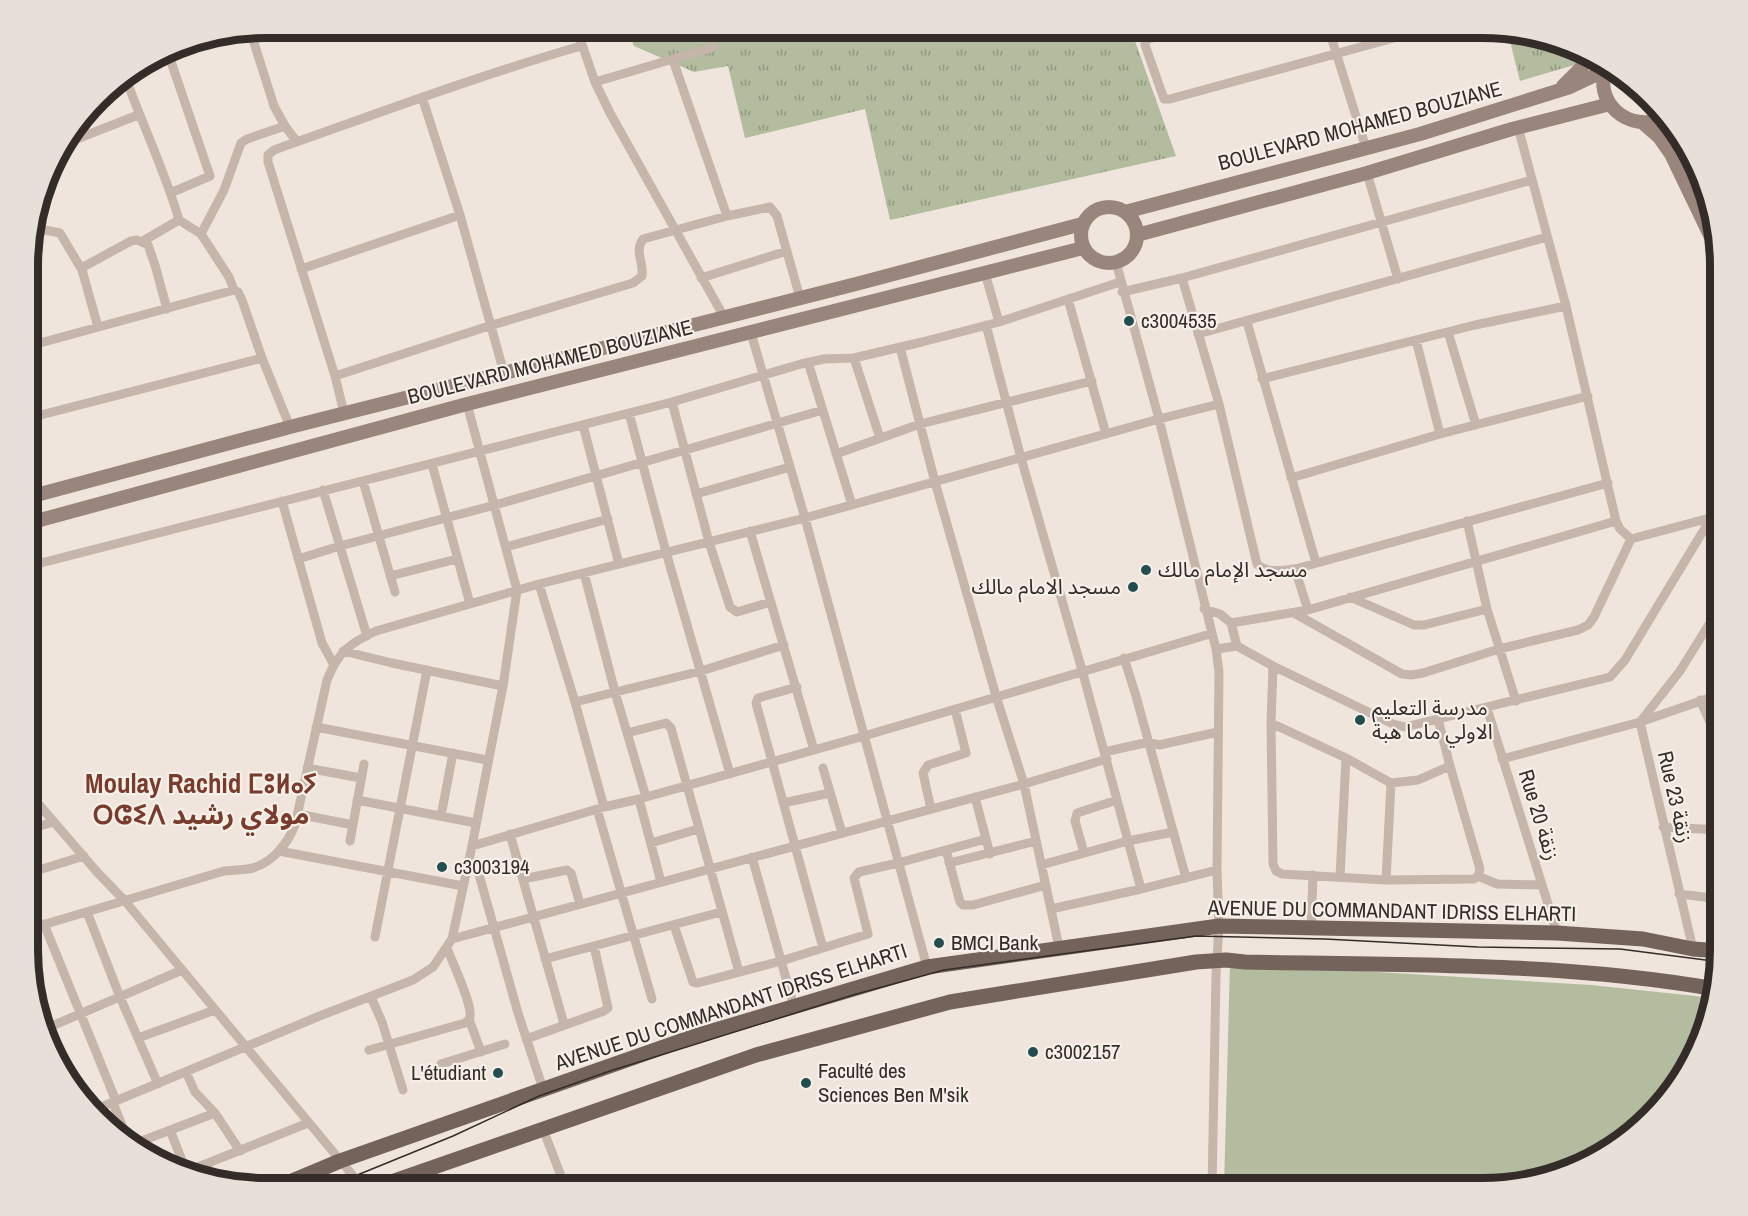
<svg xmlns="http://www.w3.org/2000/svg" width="1748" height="1216" viewBox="0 0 1748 1216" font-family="'Archivo Narrow','Noto Sans Arabic','Noto Sans Tifinagh',sans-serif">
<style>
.grass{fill:url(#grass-tufts)}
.pitch{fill:#b3bc9e}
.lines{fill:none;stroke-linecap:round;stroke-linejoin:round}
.street{stroke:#c5b5aa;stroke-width:9}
.secondary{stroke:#99857c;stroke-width:14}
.primary{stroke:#74635b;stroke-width:15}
.tram{stroke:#342c28;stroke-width:1.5}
.poi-dot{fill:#234e50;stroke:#f7f0e8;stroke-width:2}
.labels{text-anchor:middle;stroke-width:4.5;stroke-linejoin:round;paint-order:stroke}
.street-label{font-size:21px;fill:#342c28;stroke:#f7f0e8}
.poi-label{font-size:21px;fill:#342c28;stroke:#f7f0e8;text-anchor:start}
.district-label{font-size:27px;font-weight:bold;fill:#793b2c;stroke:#f7f0e8}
.rim{fill:none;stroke:#342c28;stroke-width:8}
</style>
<defs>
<pattern id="grass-tufts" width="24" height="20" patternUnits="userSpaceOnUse" patternTransform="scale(1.5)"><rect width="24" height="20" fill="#b3bc9e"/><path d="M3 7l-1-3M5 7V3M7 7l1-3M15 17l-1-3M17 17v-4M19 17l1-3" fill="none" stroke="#929981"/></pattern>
</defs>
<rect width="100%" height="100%" fill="#efe5dc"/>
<!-- grass -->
<path class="grass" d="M 626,27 L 1130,27 L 1176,156 L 890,220 L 865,109 L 745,138 L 728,66 L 694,72 L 634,46 Z
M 1507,29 L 1559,40 L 1595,59 L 1520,81 Z"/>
<!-- pitch -->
<path class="pitch" d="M 1230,963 L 1591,985 L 1714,998 L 1708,1027 L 1672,1095 L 1588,1164 L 1483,1189 L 1224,1189 Z"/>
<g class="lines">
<!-- street -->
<path class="street" d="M 576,27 L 595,82 L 610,113 L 724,317
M 1191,27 L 1145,40 L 1145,45 L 1164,99 L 1170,99 L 1434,27
M 1328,27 L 1366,148
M 250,30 L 274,106 L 285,126
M 167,50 L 210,176 L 175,191 L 170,191
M 673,60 L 727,216
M 125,76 C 142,124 165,171 179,220 L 143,241
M 595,82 L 714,47
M 422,97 L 460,215 L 504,373
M 1518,127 L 1566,306 L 1616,521 L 1620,529 L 1631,539
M 64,144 L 138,115
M 1367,173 L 1398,279
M 179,220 L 201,234 L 229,277 L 234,290
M 201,234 L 224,190 L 241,143 L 247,139 L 285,126 L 297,142
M 29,239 L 45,230 L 60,233 L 82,270
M 1116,262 L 1159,419 L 1216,649 L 1219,672 L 1217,870 L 1219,926 L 1216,975 L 1212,1189
M 301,269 L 460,215
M 985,273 L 999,322
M 701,278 L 787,251
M 1182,278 L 1219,404 L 1257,564 C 1267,574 1282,570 1295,569 L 1608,483
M 1122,292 L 1182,278 L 1532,180
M 1068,299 L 1106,434
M 1247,322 L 1316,563
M 986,325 L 1021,458 L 1082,670 L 1141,889 L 1217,870
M 98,327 L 82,270 L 85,266 L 131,241 L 137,240 L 148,245 L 155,265 L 167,309
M 1448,332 L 1476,425
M 751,333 L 805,518 L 927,967
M 1198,334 L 1547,237
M 1416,340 L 1440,434
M 29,346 L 234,290 L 238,292 L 242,300 L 262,358 L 290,427
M 900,347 L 935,482 L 996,696 L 1024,784 L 1059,947
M 854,358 L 880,438
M 808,362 L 852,505
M 335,376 L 489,326 L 633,283 L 642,276 C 644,262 634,252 643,239 L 727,216 L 770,207 L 777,216 L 800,298
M 1262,379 L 1475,325 L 1566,306
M 672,402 L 709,542 L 730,607 L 737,612 L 771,602
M 344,413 L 335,376 L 268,162 L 268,155 L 274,150 C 376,114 477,76 581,46
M 629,413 L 666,552 L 730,774
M 29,418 L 262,358
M 583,425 L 619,564
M 836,454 L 920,424 L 1092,381
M 432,464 L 470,604
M 1291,478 L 1440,434 L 1588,396
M 363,481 L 395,592
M 323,490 L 367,636
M 696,494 L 790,467
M 282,501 L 322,643 L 333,663
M 1467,521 L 1487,609 L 1516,701
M 750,531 L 814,750
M 506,547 L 608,519
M 298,559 L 340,546 L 495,505 L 823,410
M 29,566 L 672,402 L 801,364 L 824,359 L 854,358 L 922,342 L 999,322 L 1120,282
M 1295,569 L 1308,610
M 584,573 L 615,692 L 646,797
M 390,576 L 457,559
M 539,584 L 575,702 L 701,671 L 784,645
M 1350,597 L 1414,625 L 1424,625 L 1487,609
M 1204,609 L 1220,614 L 1231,623 L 1308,610 L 1616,521
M 1294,613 L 1402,674 L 1411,675 L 1423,673 L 1499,649 L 1578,630 L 1588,625 L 1594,617 L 1631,539 L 1721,515
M 1231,623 L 1237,646
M 1216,649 L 1237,646 L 1273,666 L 1393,724 L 1405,727 L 1610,677 L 1625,660 L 1711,518
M 343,651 L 392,663 L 503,686
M 1124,658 L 1136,696 L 1186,878
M 1273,666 L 1271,723 L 1273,864 L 1276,871 L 1282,874 L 1386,880 L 1474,879 L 1478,876 L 1480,869 L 1450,766 L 1438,719
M 797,687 L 758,698 L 756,703 L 823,948
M 1700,700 L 1721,747
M 575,702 L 604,807
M 1487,708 L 1557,933
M 1271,723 L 1346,758 L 1391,783 L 1418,780 L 1450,766
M 316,727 L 487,760
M 627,733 L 666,723 L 671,728 L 739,972
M 1104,752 L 1149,742 L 1159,745 L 1218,732
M 1502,759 L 1640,722 L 1680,671 L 1721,605
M 307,768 L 361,778
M 823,768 L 842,833
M 29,793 L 97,872 L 125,901 L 364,1189
M 975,797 L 990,854
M 639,799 L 661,882
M 357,800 L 476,823
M 783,803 L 830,793
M 597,809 L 652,999
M 931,809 L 923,773 L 928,765 L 966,753 L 955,709
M 298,814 L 353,825
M 441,816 L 453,753
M 1663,827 L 1721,830
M 29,829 L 54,822
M 510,834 L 564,1024
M 350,841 L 364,764
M 651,843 L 698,829
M 472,846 L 604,807 L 639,799 L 864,736 L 1210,634
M 946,850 L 960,902 L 963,905 L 973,905 L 1046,885
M 279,851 L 463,886
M 1084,853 L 1075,821 L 1077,813 L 1117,800
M 752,857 L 794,1007
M 469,861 L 475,865 L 478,871 L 518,1013 L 543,1089
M 949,863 L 1036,841
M 1041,865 L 1128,841 L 1173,832
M 29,873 L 84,856
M 1478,876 L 1497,884 L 1541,885
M 1340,877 L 1346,758
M 523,879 L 567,870 L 571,873 L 580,904
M 1386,880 L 1391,783
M 1679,894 L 1721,899
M 1051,909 L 1141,889
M 87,912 L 120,997 L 158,1084
M 44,924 L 116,1101
M 674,925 L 693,982 L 698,983 L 781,961 L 868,934 L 854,878 L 859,872 L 898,863 L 986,839
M 29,929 L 224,871 C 233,870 244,870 253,868 C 273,862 288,843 295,825 L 327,680 C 338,652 350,643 376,631 L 539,584 L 805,518 L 1159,419 L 1219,404
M 1311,929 L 1313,875
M 375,937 L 427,670
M 452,939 L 1024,784 L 1107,759
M 1693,949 L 1640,722 L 1721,694
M 545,959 L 721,912
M 371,997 L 382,1022 L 403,1090
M 469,1019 L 481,1052
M 45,1029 L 182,970
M 138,1038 L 215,1010
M 526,1039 L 604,1011 L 608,1008 L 594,946
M 369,1050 L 465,1023 C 468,1020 470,1020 470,1016 C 472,1003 452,962 447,948
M 441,1064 L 505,1044
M 186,1072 L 195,1092 L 215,1113 L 240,1151
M 113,1103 L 130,1145
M 94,1110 L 317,1017 L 413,980 L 433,967 L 452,939 L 472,846 L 503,686 L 517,590 L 467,404
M 543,1129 L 566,1189
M 170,1130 L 185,1168 L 188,1171 L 308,1123
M 131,1145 L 215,1113
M 532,1189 L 561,1178"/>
<!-- secondary -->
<path class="secondary" d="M 1607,65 C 1591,102 1629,134 1664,118
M 1563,86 L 1582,67 L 1588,55
M 1643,123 L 1659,137 L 1671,154 L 1721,258
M1081 235a28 28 0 1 1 56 0a28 28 0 1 1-56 0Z
M 1125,212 L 1420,134 L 1570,87 L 1604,71
M 1137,235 L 1367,173 L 1512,129 L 1610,104
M 29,497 L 290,427 L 856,284 L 1082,224
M 29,523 L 467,404 L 1083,248"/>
<!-- primary -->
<path class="primary" d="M 273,1189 L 340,1161 L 692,1037 L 927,967 L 1219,926 L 1557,933 L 1643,939 L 1693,949 L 1721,951
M 371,1189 L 756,1055 L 950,1002 L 1196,962 L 1226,960 L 1245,962 C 1402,965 1561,962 1716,989"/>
<!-- tram -->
<path class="tram" d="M 323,1189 L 453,1136 L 539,1096 L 610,1071 L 853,995 L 944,970 L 1196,936 L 1325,939 L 1478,947 L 1620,949 L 1721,962"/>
</g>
<!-- markers -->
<g class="poi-dot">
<circle cx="1129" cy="321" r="6"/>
<circle cx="1146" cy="570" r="6"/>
<circle cx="1133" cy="587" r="6"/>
<circle cx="1360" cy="720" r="6"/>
<circle cx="442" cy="867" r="6"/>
<circle cx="939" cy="943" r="6"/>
<circle cx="1033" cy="1052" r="6"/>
<circle cx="498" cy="1073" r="6"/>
<circle cx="806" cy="1083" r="6"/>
</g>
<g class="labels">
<!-- street labels -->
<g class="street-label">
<text transform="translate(1360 126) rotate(-15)" y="7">BOULEVARD MOHAMED BOUZIANE</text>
<text transform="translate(550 362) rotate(-14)" y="7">BOULEVARD MOHAMED BOUZIANE</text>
<text transform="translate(1675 797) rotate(77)" y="7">Rue 23 زنقة</text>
<text transform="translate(1539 815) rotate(73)" y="7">Rue 20 زنقة</text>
<text transform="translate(1392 911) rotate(1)" y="7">AVENUE DU COMMANDANT IDRISS ELHARTI</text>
<text transform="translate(731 1007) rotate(-18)" y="7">AVENUE DU COMMANDANT IDRISS ELHARTI</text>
</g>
<!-- poi labels -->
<g class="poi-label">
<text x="1141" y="328">c3004535</text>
<text x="1158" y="577">مسجد الإمام مالك</text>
<text x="1121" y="594" text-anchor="end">مسجد الامام مالك</text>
<text x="1372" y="715">مدرسة التعليم<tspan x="1372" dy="24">الاولي ماما هبة</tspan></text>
<text x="454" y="874">c3003194</text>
<text x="951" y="950">BMCI Bank</text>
<text x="1045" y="1059">c3002157</text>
<text x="818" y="1078">Faculté des<tspan x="818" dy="24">Sciences Ben M'sik</tspan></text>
<text x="486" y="1080" text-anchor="end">L'étudiant</text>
</g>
<!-- district labels -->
<g class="district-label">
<text x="201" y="793">Moulay Rachid ⵎⵓⵍⴰⵢ<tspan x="201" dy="31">ⵔⵛⵉⴷ مولاي رشيد</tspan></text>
</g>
</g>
<!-- crop -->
<path d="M0 0H1748V1216H0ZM266 38H1482A228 228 0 0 1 1710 266V950A228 228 0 0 1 1482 1178H266A228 228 0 0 1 38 950V266A228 228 0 0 1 266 38Z" fill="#e7e0d9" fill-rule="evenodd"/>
<path class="rim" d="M266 38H1482A228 228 0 0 1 1710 266V950A228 228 0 0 1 1482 1178H266A228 228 0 0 1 38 950V266A228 228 0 0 1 266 38Z"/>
</svg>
